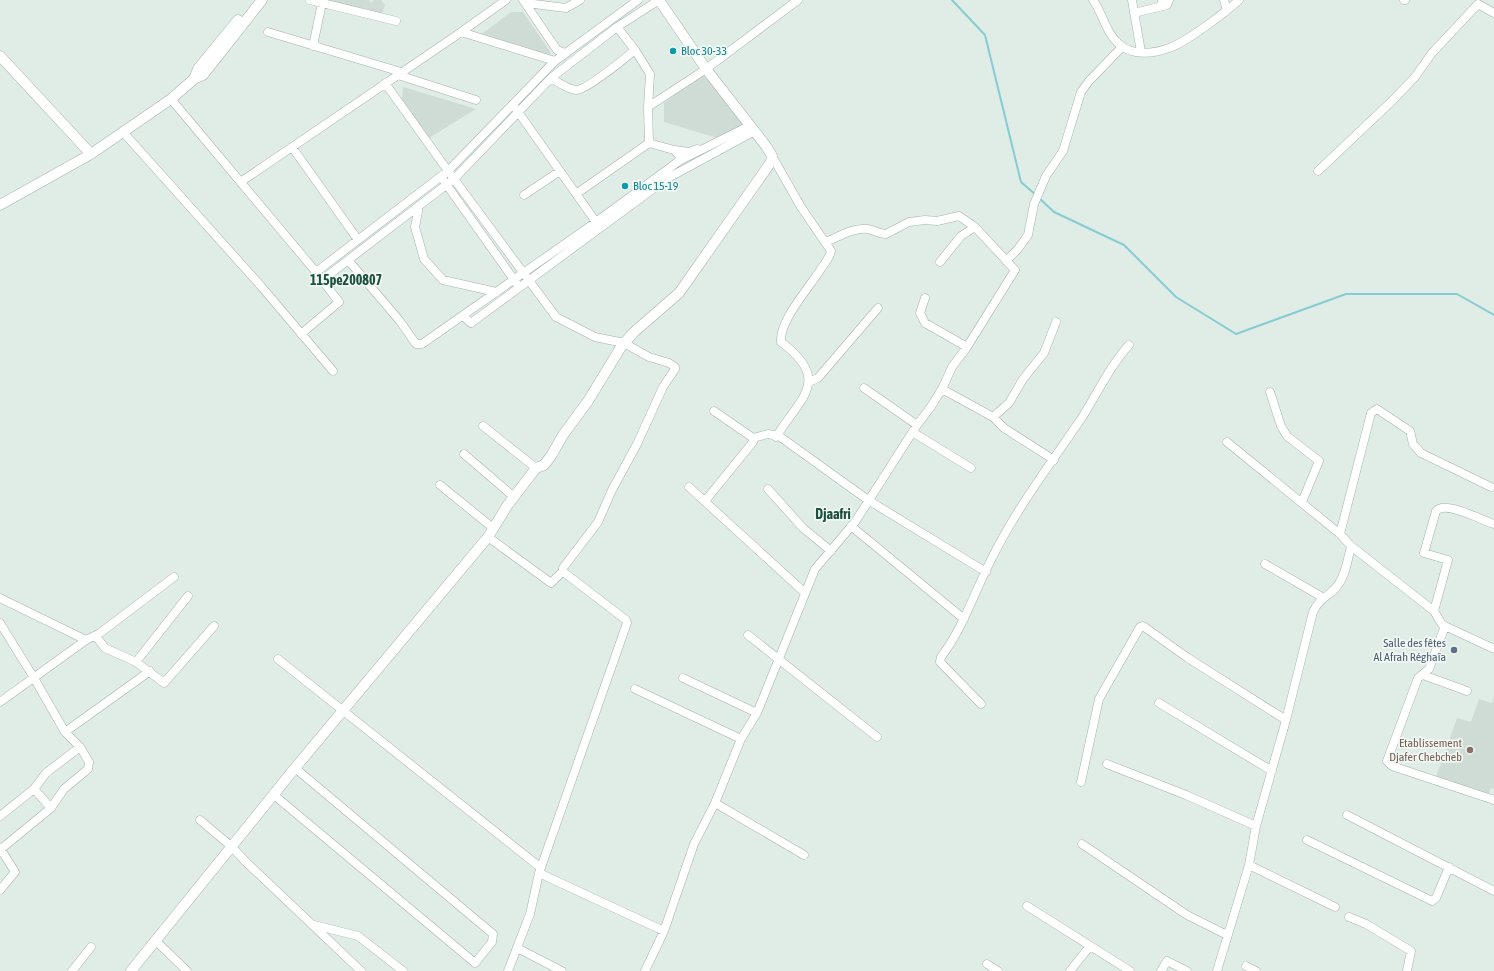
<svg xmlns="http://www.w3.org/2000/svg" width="1494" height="971" viewBox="0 0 1494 971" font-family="'Asap Condensed',sans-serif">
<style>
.built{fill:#cfdcd5}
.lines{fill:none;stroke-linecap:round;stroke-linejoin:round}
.stream{stroke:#86ccd3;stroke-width:2}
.minor-casing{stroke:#a3b4ad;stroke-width:9}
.tertiary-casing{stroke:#a3b4ad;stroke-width:11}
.minor{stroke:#fff;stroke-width:8}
.tertiary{stroke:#fff;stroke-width:10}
.culture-dot{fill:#0f9aa8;stroke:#f1f8f4;stroke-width:1.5}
.service-dot{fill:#5c6f8a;stroke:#f1f8f4;stroke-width:1.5}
.education-dot{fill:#8d6e63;stroke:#f1f8f4;stroke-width:1.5}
.labels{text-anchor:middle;stroke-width:3.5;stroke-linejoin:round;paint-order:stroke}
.culture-label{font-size:12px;fill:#0d838f;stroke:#f1f8f4;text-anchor:start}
.service-label{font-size:12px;fill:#4e5e75;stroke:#f1f8f4;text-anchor:end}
.education-label{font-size:12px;fill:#785e54;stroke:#f1f8f4;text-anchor:end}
.quarter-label{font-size:14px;font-weight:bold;fill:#1c5040;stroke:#f1f8f4}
</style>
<rect width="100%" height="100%" fill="#e0ece6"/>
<!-- built -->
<path class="built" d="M 323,0 L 369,0 L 371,3 L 374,0 L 381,0 L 385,5 L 382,14 Z
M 511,12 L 523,12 L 551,53 L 549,57 L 479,36 Z
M 703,74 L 744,125 L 717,138 L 664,122 L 664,103 Z
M 403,87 L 476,109 L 429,138 L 402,99 Z
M 1494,696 L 1494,789 L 1491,788 L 1487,797 L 1436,777 L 1457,718 L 1471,722 L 1479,699 L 1492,703 Z"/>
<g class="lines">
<!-- stream -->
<path class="stream" d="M 952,0 L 985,35 L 1021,182 L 1036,195
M 1039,198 L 1054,212 L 1124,245 L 1176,297 L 1236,334 L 1346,294 L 1457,294 L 1494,315"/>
<!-- minor casing -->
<g class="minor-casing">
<path id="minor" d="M 310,0 L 396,21
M 523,0 L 557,50 L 565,53
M 1093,0 C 1103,14 1106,33 1119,44 C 1132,56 1153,54 1169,48 C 1185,43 1226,12 1239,0
M 1132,0 L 1141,52
M 1162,0 L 1163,6 L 1167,5 L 1169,0
M 1224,0 L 1227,10
M 1404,0 L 1405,0
M 526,3 L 566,8 L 580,0
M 1134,13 L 1163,6
M 617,27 L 635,50
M 268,32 L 401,72
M 461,32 L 555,61
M 313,46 L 322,3
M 398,75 L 476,100
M 551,78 C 558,82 567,89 576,90 C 587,90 625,58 635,50 L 650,74 L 648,107 L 649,143 L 576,194
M 171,99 L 316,272 L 448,171 L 385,83
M 648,107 L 706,69 L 798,0
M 516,109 L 596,222
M 123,132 L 260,285 L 333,371
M 649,143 L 674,150
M 292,147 L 358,240
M 772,156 L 801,207 L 831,251 C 830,256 826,262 822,267 C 811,286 779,320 781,342 C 832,380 801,397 776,437
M 679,161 L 680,156 L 674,150 L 689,152 L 697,149
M 1318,171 L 1392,101 L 1415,77 L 1432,53 L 1478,4 L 1494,13
M 242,181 L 454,37 L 506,0
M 444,181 L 517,284
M 524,195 L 560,171
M 419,206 L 415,227 L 424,259 L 443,280 L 496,292
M 348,260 L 399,320 L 416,344 L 422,344 L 596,222 L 679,161 L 749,126
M 1006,261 L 1018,249 L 1028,235 L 1034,204 L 1046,176 L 1063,151 L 1081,92 L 1089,81 L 1122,47
M 940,262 L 961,236 L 975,227
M 322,280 L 454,179 L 551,78 L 617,27 L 659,0
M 925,298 L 920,313 L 925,323 L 967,347
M 463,316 L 471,323 L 668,178 L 753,132
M 301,334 L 339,302 L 319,276
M 809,382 L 818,378 L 878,308
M 864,388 L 917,425
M 942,389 L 993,417 L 1004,428 L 1054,460
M 1270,392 L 1281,426 L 1287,436 L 1319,461 L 1302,502
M 714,411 L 753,438
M 993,417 L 1009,403 L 1023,379 L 1044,353 L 1056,322
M 483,426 L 536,468
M 914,433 L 971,468
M 1227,442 L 1340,534 L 1351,546 L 1434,611 L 1441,623 L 1445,626 L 1494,649
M 464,454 L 514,497
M 440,485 L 493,528
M 689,487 L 804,592
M 768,489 L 803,528 L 831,551
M 705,501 L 753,442 L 753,438 L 768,434 L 779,436 L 868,500 L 986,572
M 851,526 L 964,619
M 1340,534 L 1371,413 L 1377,409 L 1410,431 L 1413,444 L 1421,453 L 1491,487
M 488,537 L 551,583 L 563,571
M 1265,564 L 1322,597
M 0,598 L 86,640
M 1434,611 L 1448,560 L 1424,553 L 1436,511 C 1445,500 1481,520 1494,524
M 0,623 L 34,678 L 65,732 L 80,747 L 89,762 L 88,769 L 64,789 L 51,808
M 1445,626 L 1429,669 L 1418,678 L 1387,761 L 1392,766 L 1494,800
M 748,635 L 877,737
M 94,637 L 98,639 L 105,648 L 136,662 L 164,683 L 214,626
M 278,659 L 541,868
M 136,662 L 188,596
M 1423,675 L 1467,691
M 683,678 L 757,713
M 635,689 L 741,739
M 0,702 L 86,640 L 100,633 L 174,577
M 1159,703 L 1272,771
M 981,704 L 940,662 L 941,657 C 964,627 975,590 993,556 C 1018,506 1052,462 1083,416 C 1098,392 1110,366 1129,345
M 65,732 L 150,671
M 1107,764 L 1186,795 L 1256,826
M 1081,782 L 1099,699 L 1140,627 L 1143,626 L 1188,658 L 1286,720
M 274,795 L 475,963 L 492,942 L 493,934 L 295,768
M 715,803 L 804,855
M 1347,815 L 1494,891
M 0,816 L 34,789 L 46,773 L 80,747
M 200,820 L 232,847 L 245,861 L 361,971
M 1307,840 L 1432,901 L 1436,898 L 1449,867
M 1082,844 L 1187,915 L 1227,935
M 0,848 L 15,872 L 0,890
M 1,849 L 51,808 L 34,789
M 1249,865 L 1335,907
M 539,873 L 664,931
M 1027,906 L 1130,971
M 1349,917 L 1366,924 L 1411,951 L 1407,971
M 314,925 L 358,936 L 403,971
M 156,941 L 187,971
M 517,948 L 562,971
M 987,964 L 998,971
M 1246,966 L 1256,971
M 72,971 L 91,947
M 508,971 L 530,914 L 539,873 L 627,623 L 626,620 L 566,574 L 563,571 L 563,568 L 598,522 L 612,490 L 637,444 L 663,387 L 675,369 L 675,367 L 669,363 L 649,357 L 624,343 L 595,337 L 556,317 L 448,171 L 555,61 L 638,0
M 645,971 L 664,931 L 694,844 L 715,803 L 741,739 L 757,713 L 815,569 L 855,522 L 917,425 L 930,408 L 942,389 L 952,367 L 967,347 L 1015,270 L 975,227 L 959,216 L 937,221 L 925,220 L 909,222 L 886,234 C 879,234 874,230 868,229 C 854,227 838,237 826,242
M 1070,971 L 1090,946
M 1161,971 L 1167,961 L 1187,971
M 1217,971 L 1249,865 L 1256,826 L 1286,720 L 1313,612 C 1321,595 1330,597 1338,585 C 1346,574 1348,558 1351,546"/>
</g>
<!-- tertiary casing -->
<g class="tertiary-casing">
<path id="tertiary" d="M 0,56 L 91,154
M 194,79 L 198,69 L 238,20
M 0,205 L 91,154 L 171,99 L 194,79 L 203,75 L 262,0
M 131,971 L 295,768 L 488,537 L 507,506 L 533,472 L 536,468 L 544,465 L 551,456 L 563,435 L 588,401 L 621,347 L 633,333 L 679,293 L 771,162 L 772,156 L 766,146 L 706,69 L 659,0"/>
</g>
<!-- minor -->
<use href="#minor" class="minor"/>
<!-- tertiary -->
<use href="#tertiary" class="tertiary"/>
</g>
<!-- markers -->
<g class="culture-dot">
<circle cx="673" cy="51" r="4"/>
<circle cx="625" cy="186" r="4"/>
</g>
<circle class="service-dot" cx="1454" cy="650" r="4"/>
<circle class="education-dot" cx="1470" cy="750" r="4"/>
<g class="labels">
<!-- culture labels -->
<g class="culture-label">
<text x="681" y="55">Bloc 30-33</text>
<text x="633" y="190">Bloc 15-19</text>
</g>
<!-- service labels -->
<g class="service-label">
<text x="1446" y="647">Salle des fêtes<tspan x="1446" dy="14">Al Afrah Réghaïa</tspan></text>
</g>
<!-- education labels -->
<g class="education-label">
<text x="1462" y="747">Etablissement<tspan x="1462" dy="14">Djafer Chebcheb</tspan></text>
</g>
<!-- quarter labels -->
<g class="quarter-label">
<text x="346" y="285">115pe200807</text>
<text x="833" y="519">Djaafri</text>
</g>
</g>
</svg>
